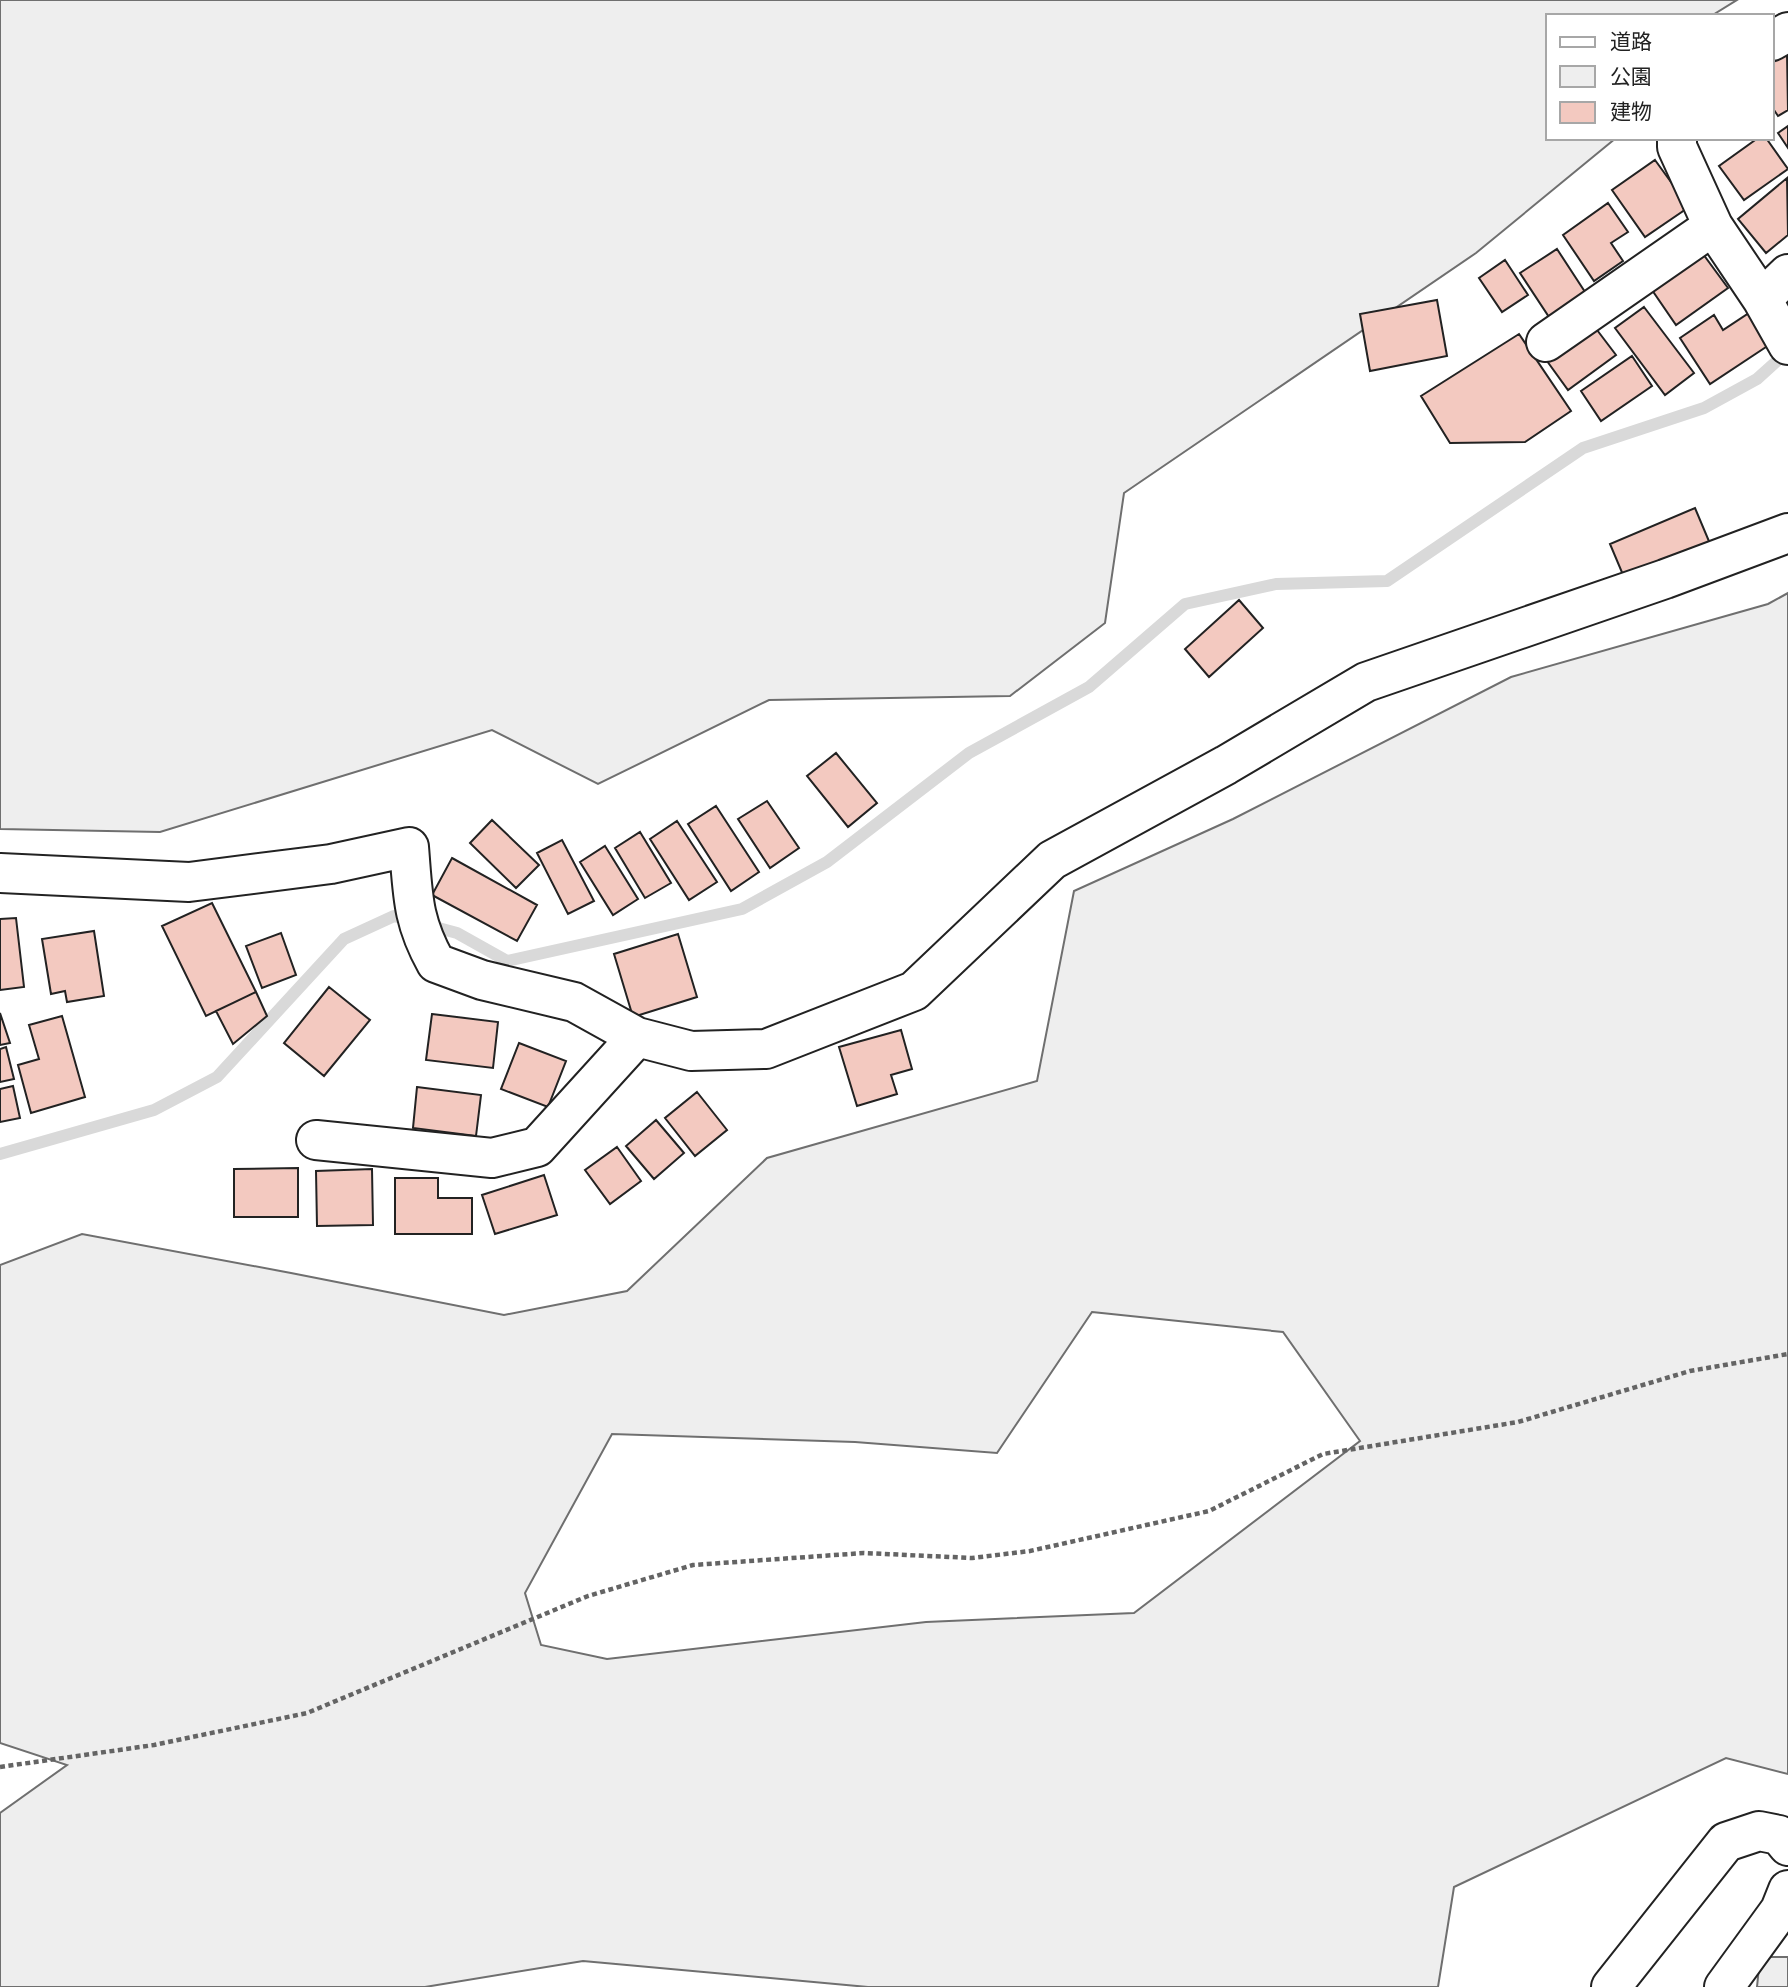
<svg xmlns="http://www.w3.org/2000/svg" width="1788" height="1987" viewBox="0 0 1788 1987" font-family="'Open Sans','Noto Sans JP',sans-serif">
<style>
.green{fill:#eee;stroke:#6f6f6f;stroke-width:2;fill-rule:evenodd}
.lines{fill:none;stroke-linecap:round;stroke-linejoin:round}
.stream{stroke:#d9d9d9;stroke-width:12}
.building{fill:#f3c9c0;stroke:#222;stroke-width:2}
.minor-casing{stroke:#222;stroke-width:42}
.path{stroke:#646464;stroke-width:4.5;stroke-dasharray:5 3.5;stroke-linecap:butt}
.minor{stroke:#fff;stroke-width:38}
</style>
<rect width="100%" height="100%" fill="#fff"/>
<!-- green -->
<path class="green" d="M 0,0 L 1737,0 L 1711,16 L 1548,16 L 1548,138 L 1616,138 L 1476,253 L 1124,493 L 1105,623 L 1010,696 L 769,700 L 598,784 L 492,730 L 160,832 L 0,829 Z
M 1788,593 L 1788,1774 L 1726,1758 L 1454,1887 L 1438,1987 L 868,1987 L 583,1961 L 425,1987 L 0,1987 L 0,1813 L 67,1765 L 0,1743 L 0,1265 L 82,1234 L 291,1273 L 504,1315 L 627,1291 L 767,1158 L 1037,1081 L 1074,891 L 1233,819 L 1511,677 L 1768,604 ZM 1092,1312 L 1283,1332 L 1360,1441 L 1134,1613 L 926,1622 L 607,1659 L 541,1645 L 525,1593 L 612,1434 L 855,1442 L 997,1453 Z
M 1760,1957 L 1788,1957 L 1788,1987 L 1757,1987 Z"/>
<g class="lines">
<!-- stream -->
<path class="stream" d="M 0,1154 L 154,1110 L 217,1077 L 344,939 L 394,916 L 457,933 L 507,961 L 742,909 L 827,862 L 969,753 L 1089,687 L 1185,604 L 1276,584 L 1387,581 L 1583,448 L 1704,408 L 1757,379 L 1788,351"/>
</g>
<!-- building -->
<path class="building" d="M 1787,54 L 1788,110 L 1778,116 L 1772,107 L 1772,63 Z
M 1788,126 L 1788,148 L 1778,133 Z
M 1758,138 L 1766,138 L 1788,169 L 1744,200 L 1719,166 Z
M 1655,160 L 1689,207 L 1645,237 L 1612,190 Z
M 1787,178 L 1788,235 L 1766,253 L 1738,219 Z
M 1608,203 L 1628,232 L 1611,243 L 1623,261 L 1594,281 L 1563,235 Z
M 1557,249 L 1587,295 L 1551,320 L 1520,273 Z
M 1703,254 L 1728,288 L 1676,325 L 1652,290 Z
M 1505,260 L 1528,295 L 1502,312 L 1479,278 Z
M 1437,300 L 1447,356 L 1370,371 L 1360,314 Z
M 1644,307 L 1694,373 L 1665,395 L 1615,328 Z
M 1749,313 L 1769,345 L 1710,384 L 1680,338 L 1714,315 L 1723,330 Z
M 1594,326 L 1616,355 L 1568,390 L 1547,361 Z
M 1519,334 L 1571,411 L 1525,442 L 1450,443 L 1421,396 Z
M 1632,356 L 1652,386 L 1601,421 L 1581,391 Z
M 1695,508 L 1711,546 L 1626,582 L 1610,544 Z
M 1239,600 L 1263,628 L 1209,677 L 1185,649 Z
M 836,753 L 877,803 L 848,827 L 807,776 Z
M 767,801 L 799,848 L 770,868 L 738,819 Z
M 716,806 L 759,872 L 731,891 L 688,824 Z
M 492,820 L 539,865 L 516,888 L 470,843 Z
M 677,821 L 717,882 L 689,900 L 650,839 Z
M 640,832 L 671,883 L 645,898 L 615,848 Z
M 562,840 L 594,901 L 568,914 L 537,853 Z
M 605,846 L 638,899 L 613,915 L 580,862 Z
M 452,858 L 537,905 L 517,941 L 432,895 Z
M 212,903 L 256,992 L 206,1016 L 162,926 Z
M 16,918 L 24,987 L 0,990 L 0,919 Z
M 94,931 L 104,996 L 67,1002 L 65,991 L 51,994 L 42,939 Z
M 281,933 L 296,975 L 262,988 L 246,946 Z
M 678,934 L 697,997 L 633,1017 L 614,954 Z
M 329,987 L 370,1020 L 324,1076 L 284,1043 Z
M 256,992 L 267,1016 L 233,1044 L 216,1011 Z
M 0,1013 L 10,1043 L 0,1045 Z
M 432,1014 L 498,1022 L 493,1068 L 426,1060 Z
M 62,1016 L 85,1097 L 31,1113 L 18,1065 L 39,1059 L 29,1025 Z
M 901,1030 L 912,1069 L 891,1075 L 897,1094 L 857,1106 L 839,1047 Z
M 519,1043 L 566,1061 L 548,1107 L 501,1089 Z
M 6,1047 L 14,1079 L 0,1082 L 0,1049 Z
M 13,1086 L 20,1118 L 0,1122 L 0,1089 Z
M 417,1087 L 481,1095 L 476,1136 L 413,1128 Z
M 697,1092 L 727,1130 L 695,1156 L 665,1118 Z
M 656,1120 L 684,1153 L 654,1179 L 626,1146 Z
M 617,1147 L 641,1181 L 610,1204 L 585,1170 Z
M 298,1168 L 298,1217 L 234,1217 L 234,1169 Z
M 372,1169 L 373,1225 L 317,1226 L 316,1171 Z
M 544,1175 L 557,1215 L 495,1234 L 482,1195 Z
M 395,1178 L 438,1178 L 438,1198 L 472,1198 L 472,1234 L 395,1234 Z"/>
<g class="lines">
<!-- minor casing -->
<g class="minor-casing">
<path id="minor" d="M 1772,41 L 1788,32
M 1677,138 L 1677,147 L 1713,226 L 1762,299 L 1788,345
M 1762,299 L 1788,274
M 1546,342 L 1713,226
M 0,873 L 189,882 L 331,864 L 409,847 C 413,895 412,920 436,963 L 482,980 L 574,1002 L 637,1037 L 691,1051 L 766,1049 L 914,991 L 1052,860 L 1226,765 L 1366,682 L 1665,579 L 1788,533
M 316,1140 L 492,1158 L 537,1147 L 637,1037
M 1611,1987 L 1726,1842 L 1759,1831 L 1779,1835 L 1788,1846
M 1724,1987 L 1780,1910 L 1788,1890"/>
</g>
<!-- path -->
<path class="path" d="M 0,1767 L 154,1745 L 307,1713 L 588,1596 L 693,1565 L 864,1553 L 972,1558 L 1030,1551 L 1209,1511 L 1323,1454 L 1518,1422 L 1690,1371 L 1788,1354"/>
<!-- minor -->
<use href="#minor" class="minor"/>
</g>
<!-- legend -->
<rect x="1546" y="14" width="228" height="126" fill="#ffffff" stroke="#a7a7a7" stroke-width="2"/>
<rect x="1560" y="37" width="35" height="10" fill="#ffffff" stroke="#a7a7a7" stroke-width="2"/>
<text x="1610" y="49" font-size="21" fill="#222222">道路</text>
<rect x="1560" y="66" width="35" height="21" fill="#eeeeee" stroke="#a7a7a7" stroke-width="2"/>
<text x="1610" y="84" font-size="21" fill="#222222">公園</text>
<rect x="1560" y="102" width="35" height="21" fill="#f3c9c0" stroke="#a7a7a7" stroke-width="2"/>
<text x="1610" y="119" font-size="21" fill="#222222">建物</text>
</svg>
